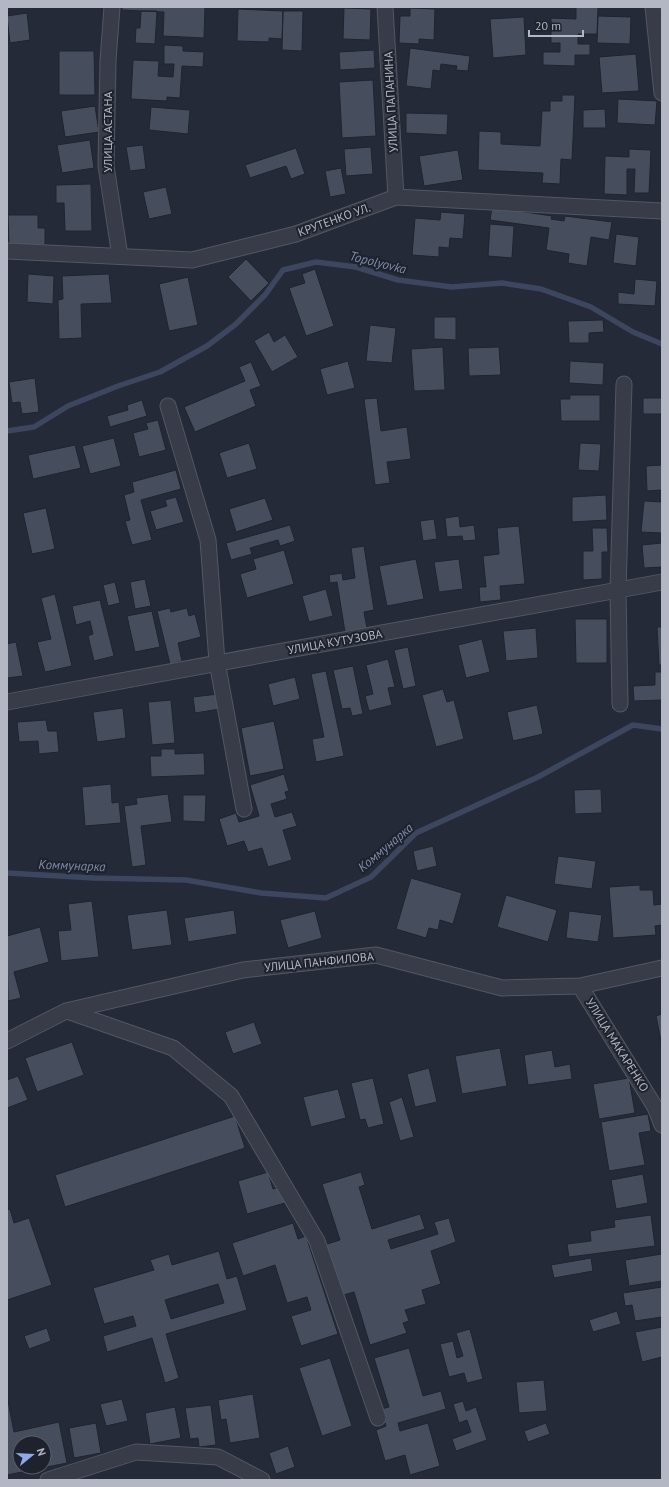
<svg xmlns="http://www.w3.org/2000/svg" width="669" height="1487" viewBox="0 0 669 1487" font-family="'PT Sans',sans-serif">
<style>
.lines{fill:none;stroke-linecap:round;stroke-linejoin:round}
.stream{stroke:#3c465f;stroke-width:5.5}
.building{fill:#464d5c;stroke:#1f242f;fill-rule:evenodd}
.minor-casing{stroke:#535763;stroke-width:17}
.minor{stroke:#383c48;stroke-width:15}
.labels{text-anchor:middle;stroke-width:4;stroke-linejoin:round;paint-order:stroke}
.street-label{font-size:12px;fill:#b3b7c4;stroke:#1d222d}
.water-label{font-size:13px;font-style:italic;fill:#7e8ba9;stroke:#1d222d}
</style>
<rect width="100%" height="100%" fill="#242a38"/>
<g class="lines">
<!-- stream -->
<path class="stream" d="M 7,431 L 34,427 L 68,406 L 118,386 L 160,372 L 207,346 L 236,324 L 265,295 L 283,270 L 316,262 L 356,267 L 398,280 L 452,287 L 502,283 L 541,289 L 591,307 L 633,332 L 662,344
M 7,873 L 94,878 L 186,880 L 261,893 L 326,898 L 371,877 L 416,833 L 538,777 L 633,725 L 662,729"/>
</g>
<!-- building -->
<path class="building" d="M 122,7 L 205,7 L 204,38 L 163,36 L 164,12 L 122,10 Z
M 576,7 L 598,7 L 597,34 L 578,34 L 578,44 L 590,44 L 590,55 L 575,55 L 575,66 L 543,65 L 543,52 L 560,52 L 560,43 L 551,43 L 551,18 L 576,19 Z
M 344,8 L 371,9 L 370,40 L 343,39 Z
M 410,8 L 435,9 L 434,40 L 419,39 L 419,44 L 399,43 L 400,16 L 410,16 Z
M 238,9 L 283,11 L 282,39 L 269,38 L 269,42 L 237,41 Z
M 141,11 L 157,11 L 155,44 L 135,43 L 136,28 L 140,28 Z
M 283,11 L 303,11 L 302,51 L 282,50 Z
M 27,13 L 30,40 L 10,43 L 7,16 Z
M 598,16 L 631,17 L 630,44 L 597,43 Z
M 524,17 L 526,55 L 493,58 L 490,19 Z
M 164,45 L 183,46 L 183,51 L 204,52 L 203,67 L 182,66 L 180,98 L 167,97 L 167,101 L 131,99 L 133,60 L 159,61 L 158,76 L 173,77 L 174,64 L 164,64 Z
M 410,48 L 470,56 L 468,71 L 456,70 L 457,66 L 441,64 L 440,71 L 433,70 L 431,89 L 406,86 Z
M 374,50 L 375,68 L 340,70 L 339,52 Z
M 59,51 L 94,51 L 95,95 L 59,95 Z
M 636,54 L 639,91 L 602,93 L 599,57 Z
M 373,80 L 376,136 L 342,138 L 339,82 Z
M 562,95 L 575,95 L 572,160 L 561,159 L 560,184 L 542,183 L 543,173 L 478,170 L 479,131 L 501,132 L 501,144 L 540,146 L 542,111 L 550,111 L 550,101 L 562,101 Z
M 618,99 L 657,101 L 655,125 L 617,123 Z
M 95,106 L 99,132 L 65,137 L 61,111 Z
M 151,107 L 190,110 L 188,134 L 149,130 Z
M 605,109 L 606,128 L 583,128 L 583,110 Z
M 406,113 L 448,114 L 447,135 L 406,133 Z
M 90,140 L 94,168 L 62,173 L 57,145 Z
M 143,145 L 146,169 L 130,171 L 126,147 Z
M 371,147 L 373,174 L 346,176 L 344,149 Z
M 296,148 L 305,174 L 291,179 L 286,166 L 250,178 L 245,165 Z
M 629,149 L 651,150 L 649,193 L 634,193 L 635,169 L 627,169 L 627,195 L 604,194 L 605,156 L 629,157 Z
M 458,150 L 463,180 L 424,186 L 419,156 Z
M 341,168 L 346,194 L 330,197 L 325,171 Z
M 91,184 L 92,231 L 65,231 L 64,203 L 56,203 L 56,185 Z
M 166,187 L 172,214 L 149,219 L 143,192 Z
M 492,207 L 552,216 L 551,219 L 564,221 L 565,216 L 612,222 L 609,240 L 591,237 L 587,266 L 568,263 L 569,254 L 546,250 L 549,228 L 490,220 Z
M 441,212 L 465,214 L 463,239 L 450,238 L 449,248 L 439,247 L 439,257 L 412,255 L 415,218 L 440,220 Z
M 8,215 L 38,215 L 38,228 L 45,228 L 45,245 L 9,245 Z
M 490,224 L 514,226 L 512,258 L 488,256 Z
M 616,234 L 639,237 L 636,266 L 613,263 Z
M 246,259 L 269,283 L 251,301 L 228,277 Z
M 315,269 L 334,326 L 306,336 L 289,288 L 305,283 L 302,274 Z
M 28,274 L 54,276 L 53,304 L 27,302 Z
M 109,274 L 112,303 L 81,304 L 82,338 L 59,339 L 58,300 L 63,299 L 62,276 Z
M 188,277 L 198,325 L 169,331 L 159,284 Z
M 635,279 L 657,281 L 655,306 L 618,304 L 618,292 L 634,294 Z
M 434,317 L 456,317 L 456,340 L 434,339 Z
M 603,320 L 604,332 L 589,333 L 589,343 L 569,343 L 568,321 Z
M 370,325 L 396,328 L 392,363 L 366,361 Z
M 269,332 L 274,342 L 285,335 L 298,357 L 272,372 L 254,341 Z
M 443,347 L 445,390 L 414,391 L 411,349 Z
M 499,347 L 501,375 L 469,376 L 468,348 Z
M 348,361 L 355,388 L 327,395 L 320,369 Z
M 570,361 L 604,363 L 603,385 L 569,383 Z
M 251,362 L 261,386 L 250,390 L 256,406 L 195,432 L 184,407 L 245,381 L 239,367 Z
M 35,378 L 39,412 L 22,414 L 20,402 L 12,403 L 9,382 Z
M 570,395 L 600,395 L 600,421 L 561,421 L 560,399 L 570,399 Z
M 377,398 L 381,431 L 407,427 L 411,459 L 387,462 L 390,483 L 375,485 L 364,399 Z
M 643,398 L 662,398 L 662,414 L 643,414 Z
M 142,400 L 147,416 L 110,427 L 107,416 L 128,410 L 127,405 Z
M 158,420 L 166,450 L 139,457 L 133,433 L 148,429 L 146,423 Z
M 114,438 L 121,466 L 90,474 L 82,446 Z
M 249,443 L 257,469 L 227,478 L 219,453 Z
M 580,443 L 601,444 L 599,471 L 578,470 Z
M 75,445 L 81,468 L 33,479 L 28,455 Z
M 662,465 L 662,490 L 647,491 L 646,466 Z
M 176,470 L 181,489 L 141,500 L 152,540 L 132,545 L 125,521 L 130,520 L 124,495 L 134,492 L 132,482 Z
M 606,495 L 607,520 L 572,522 L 572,497 Z
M 176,497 L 184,522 L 156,530 L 150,511 L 167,506 L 165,500 Z
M 265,498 L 273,520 L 236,532 L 229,509 Z
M 644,501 L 662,502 L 662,533 L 641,532 Z
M 46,508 L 55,549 L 32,554 L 23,513 Z
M 459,516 L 460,527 L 474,525 L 476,540 L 463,541 L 462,536 L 447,537 L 445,518 Z
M 434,519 L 437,539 L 423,541 L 420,521 Z
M 290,525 L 295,541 L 280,546 L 278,540 L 250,548 L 252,554 L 231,560 L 226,543 Z
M 519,526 L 525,584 L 500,586 L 501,600 L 480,602 L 479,587 L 486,587 L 483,556 L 499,554 L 497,528 Z
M 592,528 L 607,528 L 608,552 L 602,552 L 602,579 L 583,580 L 583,551 L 593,551 Z
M 662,543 L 662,567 L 644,568 L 642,545 Z
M 364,546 L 374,610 L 364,612 L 367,628 L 345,632 L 337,582 L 330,583 L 329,575 L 342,573 L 343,580 L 355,578 L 351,548 Z
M 284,550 L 294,584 L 247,598 L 240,574 L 256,569 L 253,559 Z
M 416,559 L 424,599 L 387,606 L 379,566 Z
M 459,559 L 463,589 L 439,592 L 434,562 Z
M 145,579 L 151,606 L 135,609 L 130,582 Z
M 115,582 L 120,603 L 108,606 L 103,585 Z
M 326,589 L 333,616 L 309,622 L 302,596 Z
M 55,594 L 72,666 L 45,672 L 37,642 L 51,639 L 41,598 Z
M 100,600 L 114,656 L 94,661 L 88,636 L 93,634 L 90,621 L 76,625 L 72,606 Z
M 170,608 L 171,612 L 187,608 L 189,616 L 195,614 L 201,637 L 178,643 L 182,661 L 170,664 L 157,611 Z
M 152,611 L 160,647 L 135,652 L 127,616 Z
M 575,619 L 607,619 L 607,663 L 576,663 Z
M 657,627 L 662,627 L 662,665 L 659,665 Z
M 536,628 L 538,658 L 506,661 L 503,631 Z
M 482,639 L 490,672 L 466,678 L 458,645 Z
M 16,642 L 23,676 L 7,678 L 7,644 Z
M 408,647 L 416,686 L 403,689 L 394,650 Z
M 388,659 L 395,687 L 388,688 L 392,705 L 369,711 L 365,696 L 373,694 L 366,665 Z
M 353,666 L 363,714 L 352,716 L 350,708 L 342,709 L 333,670 Z
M 326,671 L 344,756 L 316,762 L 312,739 L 324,737 L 311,674 Z
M 655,672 L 662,672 L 662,700 L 634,701 L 633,686 L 655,685 Z
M 295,677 L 300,699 L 273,706 L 268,684 Z
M 443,689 L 447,702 L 454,700 L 464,739 L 436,747 L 422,695 Z
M 218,694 L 220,709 L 195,713 L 193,697 Z
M 171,700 L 175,743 L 152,745 L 148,702 Z
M 537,705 L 543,734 L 513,741 L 507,712 Z
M 123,708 L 126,738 L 97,742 L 93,712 Z
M 46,720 L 48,731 L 57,731 L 59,752 L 39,754 L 38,741 L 19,742 L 17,722 Z
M 274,721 L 284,769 L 250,776 L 241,728 Z
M 161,749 L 175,749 L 175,754 L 204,753 L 205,775 L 151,777 L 150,756 L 161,756 Z
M 284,774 L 289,791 L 285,792 L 287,799 L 271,804 L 275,817 L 292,812 L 297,826 L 283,830 L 292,860 L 268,867 L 262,848 L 248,852 L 244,841 L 227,846 L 219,819 L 236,813 L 239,822 L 259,816 L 250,785 Z
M 111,784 L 112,803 L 119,802 L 121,823 L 85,826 L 82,787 Z
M 601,789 L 602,813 L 575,814 L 574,790 Z
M 168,794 L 172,822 L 141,826 L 146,865 L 132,867 L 124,806 L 137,804 L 136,798 Z
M 183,795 L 206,795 L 205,822 L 183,821 Z
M 433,846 L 437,866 L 417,871 L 413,851 Z
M 558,856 L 596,861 L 592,889 L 554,884 Z
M 411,878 L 462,893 L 453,924 L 440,920 L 438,930 L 429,928 L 426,938 L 396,929 Z
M 640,885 L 640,890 L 653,890 L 654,905 L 662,904 L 662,925 L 655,926 L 656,935 L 613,938 L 609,887 Z
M 506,895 L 557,910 L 548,942 L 497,927 Z
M 92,901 L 99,957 L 61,961 L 58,931 L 71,930 L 68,904 Z
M 167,910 L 172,945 L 132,950 L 127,915 Z
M 234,910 L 237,934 L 188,942 L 184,918 Z
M 315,911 L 322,938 L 288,948 L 280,920 Z
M 569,911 L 602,915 L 598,942 L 566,938 Z
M 40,927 L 49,962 L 14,972 L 21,998 L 8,1001 L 7,936 Z
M 662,1014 L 662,1046 L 656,1016 Z
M 254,1022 L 262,1044 L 233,1054 L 225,1032 Z
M 72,1042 L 84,1075 L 37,1092 L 25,1058 Z
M 500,1048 L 507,1086 L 462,1094 L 455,1056 Z
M 552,1050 L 555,1067 L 570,1064 L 572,1079 L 528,1085 L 524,1055 Z
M 429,1068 L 437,1102 L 415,1107 L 407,1074 Z
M 18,1076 L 28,1100 L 7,1108 L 7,1080 Z
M 373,1078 L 384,1124 L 368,1128 L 365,1119 L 360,1120 L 351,1083 Z
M 629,1078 L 635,1113 L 599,1119 L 593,1084 Z
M 338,1089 L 346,1118 L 311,1127 L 303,1097 Z
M 402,1097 L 414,1137 L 400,1141 L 389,1102 Z
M 648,1114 L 651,1131 L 639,1133 L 645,1165 L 609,1171 L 601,1122 Z
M 235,1116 L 245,1148 L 65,1207 L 55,1175 Z
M 268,1172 L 273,1189 L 280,1187 L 285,1203 L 247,1214 L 238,1181 Z
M 361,1172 L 365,1185 L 359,1187 L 372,1229 L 420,1214 L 425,1229 L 388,1240 L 391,1249 L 438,1234 L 434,1222 L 449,1218 L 456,1242 L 431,1251 L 441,1284 L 422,1290 L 426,1304 L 405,1310 L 409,1321 L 403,1323 L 407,1333 L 370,1345 L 354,1292 L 340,1296 L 324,1245 L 340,1240 L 322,1184 Z
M 643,1174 L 648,1203 L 616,1209 L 611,1180 Z
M 10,1209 L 14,1223 L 29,1218 L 52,1285 L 7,1300 L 7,1210 Z
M 651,1215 L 655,1246 L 569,1257 L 567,1244 L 591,1241 L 590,1231 L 615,1227 L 614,1220 Z
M 293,1223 L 298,1239 L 306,1236 L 338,1334 L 301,1346 L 291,1316 L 311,1310 L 307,1297 L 287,1303 L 275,1265 L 243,1276 L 232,1243 Z
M 219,1251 L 227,1279 L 237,1276 L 247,1310 L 166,1334 L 179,1378 L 165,1383 L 152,1338 L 107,1352 L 103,1336 L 136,1326 L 133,1316 L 104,1324 L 93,1288 L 154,1270 L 150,1260 L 169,1254 L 172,1265 ZM 218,1284 L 224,1303 L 171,1319 L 165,1300 Z
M 662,1254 L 662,1281 L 629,1286 L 625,1260 Z
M 591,1258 L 593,1271 L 554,1278 L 551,1265 Z
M 662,1287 L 662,1317 L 635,1321 L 632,1305 L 625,1306 L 623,1293 Z
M 617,1311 L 621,1324 L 593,1332 L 589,1320 Z
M 662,1327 L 662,1357 L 642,1362 L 635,1332 Z
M 47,1328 L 51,1341 L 29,1349 L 24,1336 Z
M 470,1329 L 483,1379 L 467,1383 L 464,1373 L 449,1377 L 440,1344 L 453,1341 L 457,1358 L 463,1356 L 456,1333 Z
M 409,1348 L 423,1396 L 441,1391 L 446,1409 L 398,1423 L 400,1431 L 428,1423 L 440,1466 L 410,1475 L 405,1455 L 385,1461 L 376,1430 L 386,1426 L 381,1409 L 389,1407 L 374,1358 Z
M 330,1358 L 352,1426 L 322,1436 L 299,1368 Z
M 544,1380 L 547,1411 L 519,1413 L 516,1382 Z
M 253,1394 L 260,1438 L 230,1443 L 226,1419 L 221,1420 L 218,1400 Z
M 7,1396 L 14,1432 L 59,1422 L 67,1463 L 7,1475 ZM 20,1443 L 44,1443 L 44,1467 L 20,1467 Z
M 122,1399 L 128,1421 L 106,1426 L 100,1404 Z
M 463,1401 L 466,1411 L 476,1407 L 487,1440 L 456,1451 L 452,1439 L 471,1432 L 467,1420 L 459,1423 L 453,1404 Z
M 211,1405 L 216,1445 L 199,1447 L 198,1438 L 190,1439 L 185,1408 Z
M 175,1407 L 181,1438 L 150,1444 L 145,1413 Z
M 96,1423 L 101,1453 L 74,1458 L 69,1428 Z
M 546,1423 L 550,1434 L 528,1442 L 524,1431 Z
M 288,1446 L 295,1467 L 276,1474 L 269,1453 Z"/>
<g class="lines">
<!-- minor casing -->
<g class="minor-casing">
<path id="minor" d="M 112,7 L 108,61 L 106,166 L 120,256
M 385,7 L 396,197
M 653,7 L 662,93
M 7,251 L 192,260 L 296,234 L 396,197 L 662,211
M 168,406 L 208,540 L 217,662 L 244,809
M 7,702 C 225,661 444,622 662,582
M 620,704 L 618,590 L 624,384
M 580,986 L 655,1107 L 662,1125
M 67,1011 L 173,1048 L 231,1096 L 317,1241 L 378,1418
M 7,1041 L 66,1011 L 243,970 L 376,955 L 502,988 L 580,986 L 662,968
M 48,1480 L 136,1452 L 218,1457 L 262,1480"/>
</g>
<!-- minor -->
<use href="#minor" class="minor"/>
</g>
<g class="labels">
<!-- street labels -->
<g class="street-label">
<text transform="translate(391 102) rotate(-93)" y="4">УЛИЦА ПАПАНИНА</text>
<text transform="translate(108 132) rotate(-90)" y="4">УЛИЦА АСТАНА</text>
<text transform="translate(334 220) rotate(-20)" y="4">КРУТЕНКО УЛ.</text>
<text transform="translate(335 642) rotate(-10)" y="4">УЛИЦА КУТУЗОВА</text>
<text transform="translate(319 962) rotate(-6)" y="4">УЛИЦА ПАНФИЛОВА</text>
<text transform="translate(617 1045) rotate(58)" y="4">УЛИЦА МАКАРЕНКО</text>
</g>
<!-- water labels -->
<g class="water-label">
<text transform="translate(378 262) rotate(14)" y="5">Topolyovka</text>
<text transform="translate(385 847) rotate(-40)" y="5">Коммунарка</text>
<text transform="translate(72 865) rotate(2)" y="5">Коммунарка</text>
</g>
</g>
<!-- border -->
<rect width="669" height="1487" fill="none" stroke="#b3b7c4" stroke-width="16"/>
<!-- north arrow -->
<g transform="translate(32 1455) rotate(72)"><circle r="19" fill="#1d222d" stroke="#595e69"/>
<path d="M0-3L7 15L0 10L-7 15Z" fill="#90a8eb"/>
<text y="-6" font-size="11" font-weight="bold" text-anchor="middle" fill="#b3b7c4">N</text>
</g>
<!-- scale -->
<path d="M529 30v6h54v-6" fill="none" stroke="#b3b7c4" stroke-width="2"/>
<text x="535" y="30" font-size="12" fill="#b3b7c4" stroke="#1d222d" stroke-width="3" paint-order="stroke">20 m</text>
</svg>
